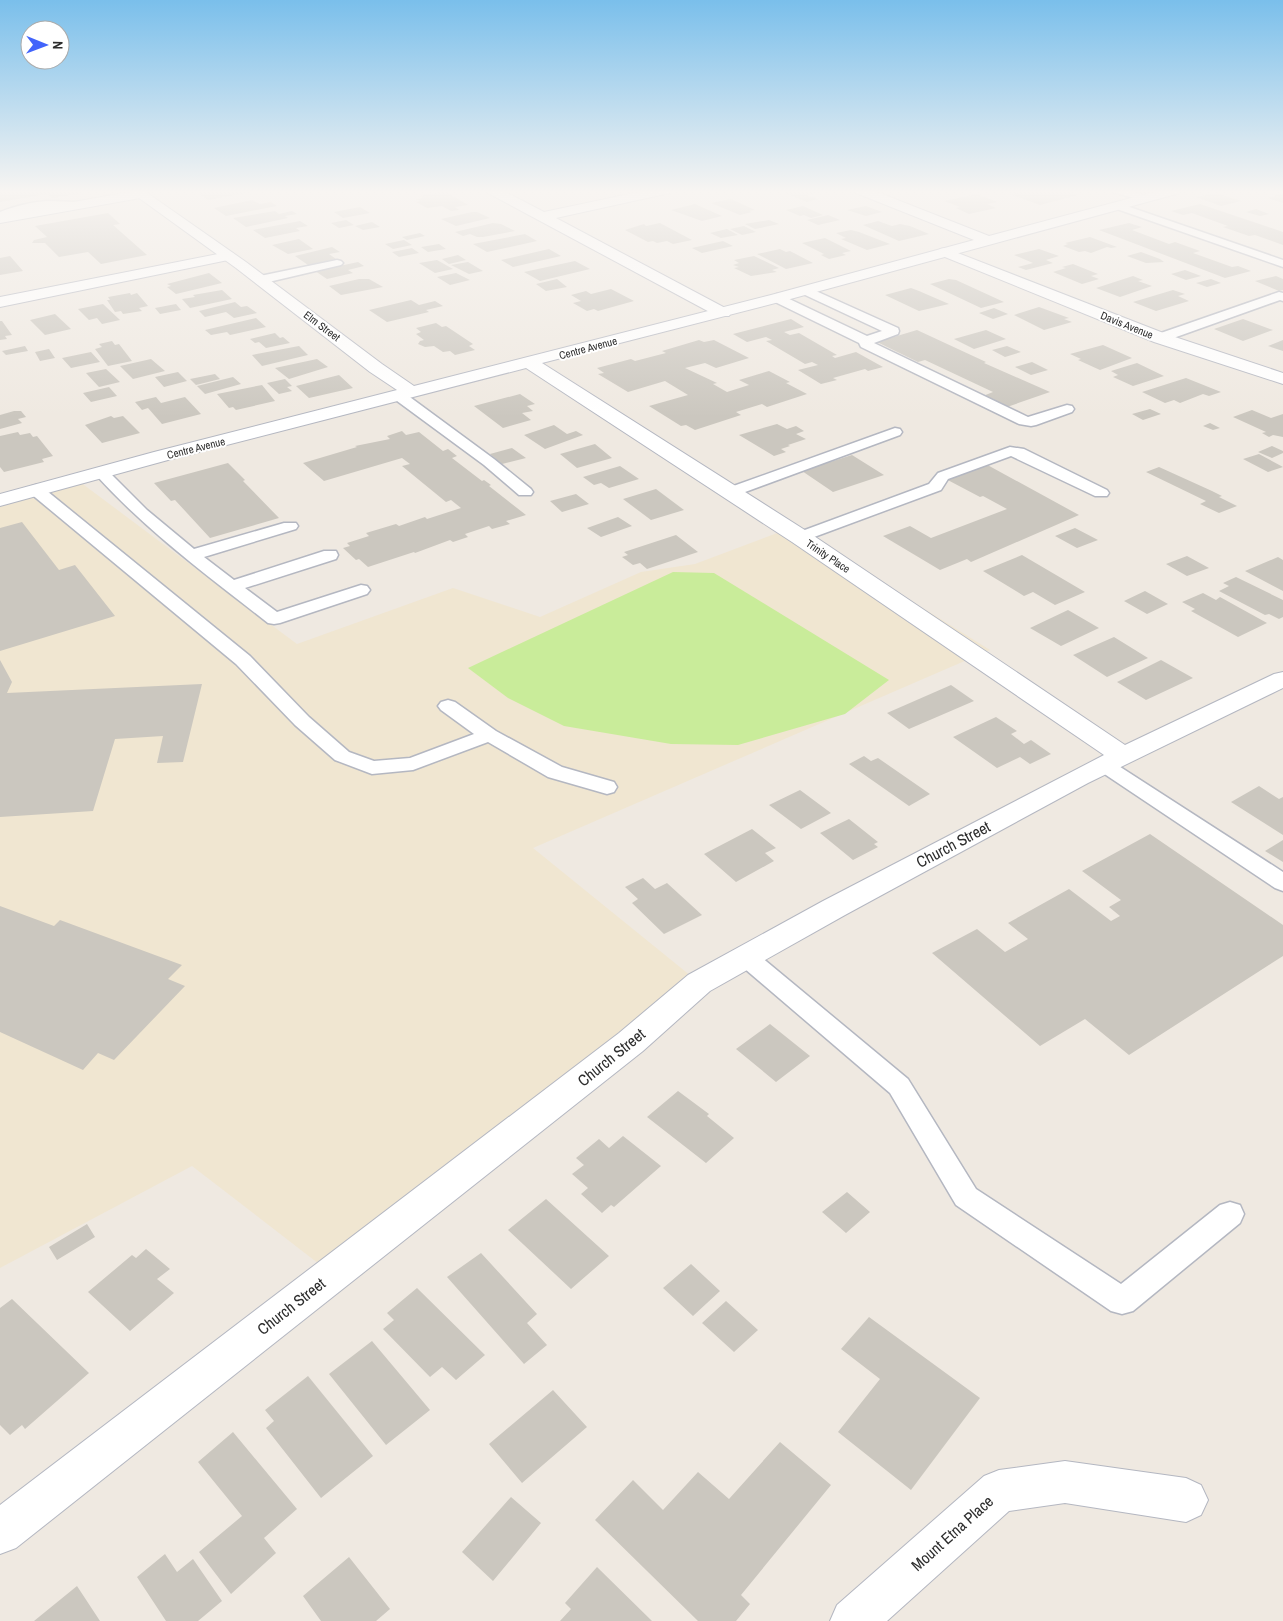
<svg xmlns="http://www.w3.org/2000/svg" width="1283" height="1621" viewBox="0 0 1283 1621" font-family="'Archivo Narrow',sans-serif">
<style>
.education{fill:#f0e6d1}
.pitch{fill:#c9ec9a}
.building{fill:#cbc7bf}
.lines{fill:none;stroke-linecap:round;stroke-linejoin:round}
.service-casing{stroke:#b4b7c1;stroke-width:3}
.minor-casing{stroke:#b4b7c1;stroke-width:2}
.tertiary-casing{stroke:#b4b7c1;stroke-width:2}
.service{fill:#fff;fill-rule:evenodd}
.minor{fill:#fff;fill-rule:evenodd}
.tertiary{fill:#fff;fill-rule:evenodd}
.labels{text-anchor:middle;stroke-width:4;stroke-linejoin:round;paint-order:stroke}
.far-street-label{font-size:11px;fill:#2e2e2e;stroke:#fff}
.near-street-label{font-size:16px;fill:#2e2e2e;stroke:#fff}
</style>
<rect width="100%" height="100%" fill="#efe9e1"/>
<!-- education -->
<path class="education" d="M 76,479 L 297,644 L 453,588 L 540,617 L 641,572 L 695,564 L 793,527 L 990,650 L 533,848 L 707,989 L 332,1274 L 192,1166 L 0,1268 L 0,500 Z"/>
<!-- pitch -->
<path class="pitch" d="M 673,572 L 714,573 L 889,680 L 845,714 L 738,745 L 671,744 L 564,726 L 508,698 L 468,668 Z"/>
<!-- building -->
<path class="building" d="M 0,190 L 80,190 L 84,193 L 52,198 L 47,194 L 0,202 Z
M 206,190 L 241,190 L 246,193 L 208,200 L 198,193 Z
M 778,190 L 818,190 L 822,191 L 807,195 L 818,199 L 807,202 Z
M 1005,190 L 1063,190 L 1078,195 L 1040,205 L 1010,194 L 1014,193 Z
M 445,191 L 468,205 L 455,207 L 459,210 L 451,211 L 442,206 L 427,208 L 416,202 L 420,201 L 416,199 L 423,198 L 420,196 Z
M 1216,193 L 1241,201 L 1221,206 L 1196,197 Z
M 1283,193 L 1283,203 L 1268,198 L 1276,196 L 1274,195 Z
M 977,194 L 997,202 L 987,204 L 996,208 L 969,214 L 956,208 L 960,207 L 944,201 Z
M 731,199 L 755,210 L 749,211 L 752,212 L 740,215 L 711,203 Z
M 252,200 L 260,204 L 271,202 L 277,206 L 226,216 L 214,208 Z
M 695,204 L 722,216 L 702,221 L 671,210 Z
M 1200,204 L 1283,232 L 1283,245 L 1255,235 L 1249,236 L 1223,227 L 1228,226 L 1192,213 L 1183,215 L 1171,211 Z
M 803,206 L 823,215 L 811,218 L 804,215 L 800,216 L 786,210 Z
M 866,206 L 882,212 L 866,216 L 847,210 Z
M 360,207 L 370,213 L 343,218 L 334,212 Z
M 1256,209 L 1269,214 L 1260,216 L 1246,212 Z
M 275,211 L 279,214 L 292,211 L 297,214 L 285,216 L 288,218 L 246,227 L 233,218 Z
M 472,212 L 477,212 L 490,218 L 456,226 L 441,219 Z
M 108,213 L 120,224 L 113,225 L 147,255 L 101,264 L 88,252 L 59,257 L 45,243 L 32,243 L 34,240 L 47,237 L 35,226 Z
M 828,215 L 840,220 L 818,225 L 807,220 Z
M 346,220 L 354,225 L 339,228 L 331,223 Z
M 769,220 L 779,224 L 755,229 L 745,224 Z
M 300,221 L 308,226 L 296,228 L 300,231 L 265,238 L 253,230 Z
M 878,221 L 892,226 L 900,224 L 910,226 L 929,234 L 899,241 L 863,225 Z
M 372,222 L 380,227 L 363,230 L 355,226 Z
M 493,223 L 501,224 L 515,231 L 483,237 L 477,237 L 470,234 L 463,236 L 455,232 Z
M 660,223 L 692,240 L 673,244 L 667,241 L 657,243 L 653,241 L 648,242 L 625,230 L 644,224 L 646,226 Z
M 1129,223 L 1142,227 L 1132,230 L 1169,244 L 1175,242 L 1200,251 L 1193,253 L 1232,267 L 1238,266 L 1251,271 L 1225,278 L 1099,230 Z
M 744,226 L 756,232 L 742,235 L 730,229 Z
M 727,229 L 738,235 L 721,238 L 710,233 Z
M 851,230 L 859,232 L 890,244 L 867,250 L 841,239 L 846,238 L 836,233 Z
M 420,233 L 425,236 L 407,240 L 402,237 Z
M 525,234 L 537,241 L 487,252 L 473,244 Z
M 1090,237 L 1117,247 L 1111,248 L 1107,247 L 1091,253 L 1085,251 L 1079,252 L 1063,246 L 1068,244 L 1065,243 Z
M 825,238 L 851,251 L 842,253 L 846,255 L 829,259 L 821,255 L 824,254 L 802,243 Z
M 299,239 L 313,249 L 288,254 L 272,245 Z
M 404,240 L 412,245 L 393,249 L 385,244 Z
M 723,241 L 733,246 L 702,253 L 692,248 Z
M 439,244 L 446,249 L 428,252 L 421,247 Z
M 332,247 L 340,252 L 329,254 L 336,259 L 308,265 L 295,256 Z
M 412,248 L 419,253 L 399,257 L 392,252 Z
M 549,249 L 561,256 L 513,267 L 501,260 Z
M 780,249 L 786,252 L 790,251 L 813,263 L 786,269 L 757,254 Z
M 1039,249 L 1059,256 L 1046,260 L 1053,263 L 1026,270 L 1018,267 L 1033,263 L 1014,255 Z
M 1141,252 L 1160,259 L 1164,262 L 1146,263 L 1127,256 Z
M 458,255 L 466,260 L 449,264 L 442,259 Z
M 10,256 L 23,271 L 0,275 L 0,258 Z
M 754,256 L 779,268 L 772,270 L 777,272 L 751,276 L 734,268 L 739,267 L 733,265 L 739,263 L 734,260 Z
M 437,260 L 453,269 L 435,273 L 419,263 Z
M 575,261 L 590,269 L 540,281 L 524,272 Z
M 358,262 L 364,266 L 348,270 L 353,273 L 327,279 L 315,271 L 341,264 L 344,265 Z
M 468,262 L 483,271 L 469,274 L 451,265 Z
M 1073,264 L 1098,274 L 1091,276 L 1099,279 L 1082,284 L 1053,272 L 1066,268 L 1062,267 Z
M 1185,270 L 1201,276 L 1186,280 L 1171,274 Z
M 209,273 L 222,283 L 176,294 L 167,287 L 171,286 L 167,284 Z
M 456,273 L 470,280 L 450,285 L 437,277 Z
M 1133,276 L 1143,280 L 1138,281 L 1152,286 L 1120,297 L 1096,288 Z
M 1276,276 L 1283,279 L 1283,290 L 1279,291 L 1255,281 Z
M 359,279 L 369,279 L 383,287 L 341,295 L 329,286 Z
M 557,279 L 567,287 L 546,291 L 536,284 Z
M 949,279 L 956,280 L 1004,302 L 981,308 L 930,284 Z
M 1211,279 L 1221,283 L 1207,287 L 1196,283 Z
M 911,288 L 919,291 L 949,304 L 919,311 L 885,295 Z
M 611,289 L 634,301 L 598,311 L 594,309 L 587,311 L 573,303 L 581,301 L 571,295 L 586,291 L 591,294 Z
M 222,290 L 232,299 L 190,308 L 182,299 L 195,297 L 193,295 Z
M 1173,290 L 1185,294 L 1178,296 L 1189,301 L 1156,311 L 1133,302 Z
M 130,293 L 131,295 L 137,293 L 148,306 L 139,308 L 142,311 L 123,314 L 121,311 L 115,312 L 107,300 L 110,300 L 108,297 Z
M 411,300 L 419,305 L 435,301 L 443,306 L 426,310 L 429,312 L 387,322 L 369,310 Z
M 235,302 L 241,307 L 247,306 L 257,313 L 234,318 L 226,312 L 205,317 L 199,311 Z
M 103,304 L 120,320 L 102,324 L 97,318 L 89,320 L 78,309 Z
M 176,304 L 181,310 L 160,314 L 155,308 Z
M 1039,307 L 1069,318 L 1064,319 L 1072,322 L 1044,330 L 1014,315 Z
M 994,308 L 1008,314 L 993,319 L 979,313 Z
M 55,314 L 71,329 L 45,335 L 30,320 Z
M 256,318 L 266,327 L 230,335 L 227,332 L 211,335 L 205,330 Z
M 791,319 L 804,327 L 784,332 L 790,335 L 799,333 L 837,355 L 832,356 L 835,358 L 856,352 L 883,367 L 868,371 L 865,369 L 833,378 L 837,380 L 821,384 L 798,370 L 818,365 L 812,362 L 805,364 L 766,341 L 772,340 L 766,337 L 747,342 L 733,334 Z
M 1243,319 L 1273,330 L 1243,341 L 1214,329 Z
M 0,321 L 2,321 L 12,335 L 5,336 L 7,339 L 0,340 Z
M 436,323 L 442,327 L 446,326 L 473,344 L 469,346 L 475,350 L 455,355 L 450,351 L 443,352 L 434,346 L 425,347 L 418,344 L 420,341 L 424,340 L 416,334 L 421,332 L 416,328 Z
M 917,330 L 986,362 L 984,363 L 1050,392 L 1007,407 L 983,396 L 993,392 L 925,360 L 918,362 L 877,342 Z
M 986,330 L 1006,339 L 974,349 L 954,339 Z
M 275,333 L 280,338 L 283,337 L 290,343 L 266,348 L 259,342 L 255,343 L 250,339 Z
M 699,340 L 704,342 L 714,340 L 749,358 L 716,368 L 705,363 L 685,368 L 717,383 L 713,384 L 727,392 L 749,385 L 739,380 L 769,371 L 790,382 L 786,383 L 807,394 L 767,407 L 762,404 L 736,412 L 741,415 L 695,430 L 686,425 L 681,426 L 649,406 L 688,395 L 665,381 L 628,392 L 598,374 L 604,373 L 597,368 L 631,359 L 635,361 L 666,353 L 662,351 Z
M 1283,340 L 1283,351 L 1268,346 Z
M 112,341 L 115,345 L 119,344 L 132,361 L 108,366 L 95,349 L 102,347 L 99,344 Z
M 1103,345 L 1132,358 L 1100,370 L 1078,360 L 1081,359 L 1070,354 Z
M 25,346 L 28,351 L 6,355 L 2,351 Z
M 299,346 L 308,355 L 262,366 L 252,355 Z
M 1007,346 L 1021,352 L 1005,357 L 992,350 Z
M 49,349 L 55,358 L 40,361 L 35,352 Z
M 91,352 L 100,362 L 71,368 L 62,358 Z
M 151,359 L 165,371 L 133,379 L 120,366 Z
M 317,359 L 328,367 L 289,379 L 275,368 Z
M 1032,362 L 1048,370 L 1031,375 L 1015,367 Z
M 1137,363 L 1164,376 L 1133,386 L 1113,377 L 1118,375 L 1111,371 Z
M 106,369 L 120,382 L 99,387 L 86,373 Z
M 178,372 L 187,381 L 164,387 L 155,377 Z
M 215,374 L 220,379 L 196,385 L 190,379 Z
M 339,375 L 353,388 L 309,398 L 296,386 Z
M 233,377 L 241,384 L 205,394 L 197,386 Z
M 1186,378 L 1221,392 L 1209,396 L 1203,394 L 1180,403 L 1174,400 L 1165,403 L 1142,392 Z
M 285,379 L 292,386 L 287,387 L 292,391 L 279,394 L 267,383 Z
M 262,385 L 275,401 L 236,410 L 233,407 L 229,408 L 217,394 Z
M 109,387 L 117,396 L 91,402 L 83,393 Z
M 520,394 L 535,404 L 527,406 L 533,411 L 522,413 L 531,420 L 503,428 L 474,406 Z
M 156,397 L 161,403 L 185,397 L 201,414 L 162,424 L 148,408 L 142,410 L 135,402 Z
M 1150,409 L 1161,414 L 1143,420 L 1132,414 Z
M 1252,410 L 1271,418 L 1283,414 L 1283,437 L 1273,435 L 1269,437 L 1262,433 L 1266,432 L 1233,417 Z
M 14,411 L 21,411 L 26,417 L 18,419 L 22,423 L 0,429 L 0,415 Z
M 111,416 L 114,418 L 123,416 L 140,433 L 102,443 L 85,425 Z
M 1210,423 L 1220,428 L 1213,430 L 1203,426 Z
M 777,424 L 787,429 L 796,426 L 804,431 L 796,434 L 806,439 L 788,445 L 790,446 L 781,449 L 786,452 L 774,456 L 739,435 Z
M 554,425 L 567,434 L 576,431 L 583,435 L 545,449 L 524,435 Z
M 402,431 L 406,435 L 419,432 L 443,451 L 448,449 L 457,456 L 452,458 L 482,481 L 484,480 L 491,485 L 489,486 L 526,515 L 506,521 L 510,524 L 492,529 L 489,526 L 465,534 L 468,537 L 453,542 L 450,540 L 415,553 L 414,552 L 368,567 L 359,559 L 356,560 L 343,548 L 350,546 L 347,543 L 369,536 L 366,533 L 396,524 L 399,526 L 425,517 L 427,519 L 461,508 L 451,500 L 446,502 L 402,466 L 410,464 L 402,458 L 324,481 L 303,463 L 357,447 L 355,446 L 390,439 L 387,436 Z
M 18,432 L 20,435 L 30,433 L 33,437 L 37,436 L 53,456 L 42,459 L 44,462 L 4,472 L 0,467 L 0,436 Z
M 595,444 L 612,458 L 577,468 L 560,454 Z
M 1272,446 L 1283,451 L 1283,453 L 1272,458 L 1258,452 Z
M 512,448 L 526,458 L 502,464 L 490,454 Z
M 1259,454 L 1283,467 L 1268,472 L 1243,459 Z
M 852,455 L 884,475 L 833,492 L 802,471 Z
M 982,462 L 1079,515 L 971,562 L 967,559 L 940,570 L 883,536 L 910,526 L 931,538 L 1007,509 L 983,496 L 980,497 L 942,477 Z
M 228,463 L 245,480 L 243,481 L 279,518 L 210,538 L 175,500 L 171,501 L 154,483 Z
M 620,466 L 639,479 L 609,488 L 601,483 L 594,485 L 583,477 Z
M 1159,467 L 1212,491 L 1222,496 L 1219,497 L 1237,506 L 1219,513 L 1200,504 L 1206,501 L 1146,472 Z
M 656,489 L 684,510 L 651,520 L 623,499 Z
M 576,494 L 589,504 L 562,512 L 550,501 Z
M 618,517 L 632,526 L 601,537 L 587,528 Z
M 22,522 L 59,570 L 75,565 L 115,616 L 0,651 L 0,528 Z
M 1075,528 L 1098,540 L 1077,548 L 1055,536 Z
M 676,535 L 698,552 L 647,569 L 640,563 L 633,565 L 622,557 L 628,555 L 624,552 Z
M 1022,555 L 1085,592 L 1055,605 L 1033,592 L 1024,596 L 983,571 Z
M 1187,556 L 1209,568 L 1187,576 L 1166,564 Z
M 1278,557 L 1283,560 L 1283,591 L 1245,571 Z
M 1236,577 L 1283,600 L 1283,617 L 1279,619 L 1269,614 L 1265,615 L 1219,591 L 1229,586 L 1223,583 Z
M 1145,591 L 1168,604 L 1147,614 L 1124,601 Z
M 1203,593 L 1216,600 L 1220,597 L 1267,623 L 1238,637 L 1191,611 L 1195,609 L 1182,602 Z
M 1068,610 L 1099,628 L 1061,646 L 1030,628 Z
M 1114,637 L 1148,658 L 1107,677 L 1073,655 Z
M 0,660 L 12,682 L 7,693 L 202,684 L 183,762 L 157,763 L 163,736 L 115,739 L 93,811 L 0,817 Z
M 1161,660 L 1193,678 L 1146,700 L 1117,682 Z
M 951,685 L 974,701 L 909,729 L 887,713 Z
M 996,717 L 1017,731 L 1011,734 L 1024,744 L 1031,740 L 1051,754 L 1030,764 L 1020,757 L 997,768 L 953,737 Z
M 864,756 L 871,761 L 878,758 L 930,794 L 909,806 L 849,764 Z
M 1259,786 L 1279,799 L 1283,797 L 1283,835 L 1231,802 Z
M 800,790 L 831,813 L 801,829 L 769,805 Z
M 849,819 L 878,842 L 874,844 L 878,847 L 853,860 L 820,833 Z
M 752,829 L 776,848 L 765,853 L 774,861 L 736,882 L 704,854 Z
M 1150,834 L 1283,925 L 1283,956 L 1129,1055 L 1085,1019 L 1040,1046 L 932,953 L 977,929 L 1005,952 L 1028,939 L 1008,923 L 1069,889 L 1111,921 L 1120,916 L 1109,907 L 1121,900 L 1082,871 Z
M 1283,840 L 1283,862 L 1265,851 Z
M 643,878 L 655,889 L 667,883 L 702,915 L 664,934 L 632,903 L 638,899 L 625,887 Z
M 0,906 L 54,926 L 60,920 L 182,965 L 168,979 L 185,986 L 114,1060 L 98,1053 L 83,1070 L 0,1032 Z
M 770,1024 L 810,1056 L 776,1082 L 736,1049 Z
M 678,1091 L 709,1114 L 707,1116 L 734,1138 L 706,1163 L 647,1117 Z
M 623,1136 L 661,1166 L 614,1207 L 611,1205 L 602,1213 L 581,1194 L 588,1188 L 572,1174 L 584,1165 L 576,1158 L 599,1139 L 609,1148 Z
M 847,1192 L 870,1212 L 846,1233 L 822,1212 Z
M 546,1199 L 609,1256 L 571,1289 L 508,1230 Z
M 87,1224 L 95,1237 L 57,1260 L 49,1247 Z
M 146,1249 L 170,1269 L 157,1279 L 174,1293 L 130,1331 L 88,1292 L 132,1255 L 136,1258 Z
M 481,1253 L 537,1314 L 527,1323 L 547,1345 L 524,1364 L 447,1277 Z
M 691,1264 L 720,1291 L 693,1316 L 663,1288 Z
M 417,1288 L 485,1355 L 456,1380 L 442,1367 L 430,1377 L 383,1329 L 394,1320 L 387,1313 Z
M 12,1299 L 89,1373 L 25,1429 L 22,1425 L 10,1435 L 0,1425 L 0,1308 Z
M 726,1301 L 758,1330 L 734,1352 L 702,1323 Z
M 869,1317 L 980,1398 L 911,1490 L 838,1432 L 880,1379 L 841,1349 Z
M 372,1341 L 430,1410 L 386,1445 L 329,1374 Z
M 308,1376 L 373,1456 L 321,1498 L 266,1428 L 274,1421 L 265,1410 Z
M 553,1390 L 587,1427 L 522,1483 L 489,1444 Z
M 233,1432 L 297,1509 L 264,1538 L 276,1553 L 231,1594 L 199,1552 L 242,1516 L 198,1462 Z
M 780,1442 L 831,1485 L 741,1595 L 750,1604 L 736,1621 L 698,1621 L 595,1520 L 633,1480 L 663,1510 L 698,1472 L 729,1499 Z
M 511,1497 L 541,1523 L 493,1581 L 462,1552 Z
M 165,1554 L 177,1572 L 193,1559 L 222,1601 L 198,1621 L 166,1621 L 137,1577 Z
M 349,1557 L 390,1609 L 376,1621 L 321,1621 L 303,1596 Z
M 597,1567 L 652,1621 L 560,1621 L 571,1609 L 565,1603 Z
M 77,1586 L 100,1621 L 34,1621 Z"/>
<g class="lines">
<!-- service casing -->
<g class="service-casing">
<path id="service" d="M 1112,190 L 1127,190 L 1148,196 L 1149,198 L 1144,201 L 1113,192 Z
M 48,201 L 78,202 L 83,205 C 77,211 65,207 57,207 C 34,207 21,214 0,219 L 0,212 C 15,206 31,202 48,201 Z
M 1118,203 L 1283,260 L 1283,267 L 1114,208 L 1113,206 L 1114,204 Z
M 337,260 L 341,261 L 343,263 L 341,265 L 260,284 L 254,280 L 260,276 Z
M 807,287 L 898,328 L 899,331 L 898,334 L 874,343 L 1028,417 L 1067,405 L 1072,406 L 1074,409 L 1072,412 L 1036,425 L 1031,426 L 1019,424 L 861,347 L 859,343 L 773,301 L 771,298 L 777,294 L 781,295 L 867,336 L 882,331 L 803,294 L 801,291 Z
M 1279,292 L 1283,293 L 1283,301 L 1280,300 L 1165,341 L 1160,342 L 1154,338 L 1155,335 Z
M 398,391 L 403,392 L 494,459 L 531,489 L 533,492 L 531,495 L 519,495 L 484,465 L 393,398 L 391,395 L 393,392 Z
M 895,428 L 900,429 L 902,432 L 900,435 L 737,495 L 725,495 L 723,492 L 725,489 Z
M 1010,447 L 1024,449 L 1107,490 L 1109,493 L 1107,496 L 1095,496 L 1011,456 L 948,479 L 941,490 L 806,540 L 794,540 L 792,537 L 794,534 L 929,484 L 938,473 Z
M 102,468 L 107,470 L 147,510 L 194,549 L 284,523 L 296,523 L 298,526 L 296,529 L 204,557 L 234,580 L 324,551 L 336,551 L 338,555 L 336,559 L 245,588 L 277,612 L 361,585 L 367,586 L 370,590 L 367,594 L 280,623 L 274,624 L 268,623 C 208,576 148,532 97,476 L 94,473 L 97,470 Z
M 36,485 L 42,487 L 250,656 L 309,717 L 349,752 L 374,761 L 410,758 L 474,734 L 441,710 L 438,706 L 441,702 L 448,700 L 455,702 L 496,731 L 562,767 L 614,782 L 617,787 L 614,792 L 607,794 L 548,777 L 488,742 L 413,770 L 372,774 L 335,760 L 295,725 L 236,664 L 30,493 L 28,490 L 30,487 Z
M 1104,759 L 1111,761 L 1283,872 L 1283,891 L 1275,888 L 1097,769 L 1094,765 L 1097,761 Z
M 746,948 L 754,951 L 908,1079 L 976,1189 L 1121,1284 L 1220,1205 L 1230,1202 L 1240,1205 L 1244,1214 L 1240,1223 L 1133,1311 L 1122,1314 L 1111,1311 L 956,1205 L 890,1093 L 738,963 L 734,957 L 738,951 Z"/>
</g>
<!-- minor casing -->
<g class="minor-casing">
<path id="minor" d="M 141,190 L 146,191 L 148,194 L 146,197 L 0,223 L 0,215 Z
M 486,190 L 502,190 L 544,212 L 648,190 L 671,190 L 670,193 L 665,194 L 556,218 L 729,310 L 731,313 L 729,316 L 717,316 L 488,193 Z
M 945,248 L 1166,334 L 1283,373 L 1283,384 L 1154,342 L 940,255 L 938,252 L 940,249 Z
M 228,252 L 233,253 L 235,256 L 233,259 L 0,307 L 0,297 Z
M 1065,1461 L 1186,1478 L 1201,1485 L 1208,1500 L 1201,1515 L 1186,1522 L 1065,1503 L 1009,1511 L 887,1621 L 830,1621 L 837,1605 L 984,1476 L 999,1470 Z"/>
</g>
<!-- tertiary casing -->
<g class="tertiary-casing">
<path id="tertiary" d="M 128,190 L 143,190 L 246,262 L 382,364 L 414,386 L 771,295 L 974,240 L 856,193 L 855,190 L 872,190 L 989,236 L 1161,190 L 1181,190 L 1180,193 L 783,301 L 542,363 L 808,532 L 1125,745 L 1274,674 L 1283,672 L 1283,688 L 1088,783 L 845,915 L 710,991 L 643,1051 L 16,1548 L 0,1554 L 0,1505 L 619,1033 L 688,975 L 823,901 L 1104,755 L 792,542 L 526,368 L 168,460 L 0,506 L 0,494 L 154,452 L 397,390 L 370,372 L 236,268 Z"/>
</g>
<!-- service -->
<use href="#service" class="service"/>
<!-- minor -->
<use href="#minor" class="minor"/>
<!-- tertiary -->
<use href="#tertiary" class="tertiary"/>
</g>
<!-- sky -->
<linearGradient id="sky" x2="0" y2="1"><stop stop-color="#7abfeb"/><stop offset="0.46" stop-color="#f8f5f2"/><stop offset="1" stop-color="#f8f5f2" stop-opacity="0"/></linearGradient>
<rect width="1283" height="417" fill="url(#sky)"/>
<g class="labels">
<!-- far-street labels -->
<g class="far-street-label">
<text transform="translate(1127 325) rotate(22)" y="4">Davis Avenue</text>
<text transform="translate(322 326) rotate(37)" y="4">Elm Street</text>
<text transform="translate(588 348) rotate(-15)" y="4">Centre Avenue</text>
<text transform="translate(196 448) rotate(-14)" y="4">Centre Avenue</text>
<text transform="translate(828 556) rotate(34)" y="4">Trinity Place</text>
</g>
<!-- near-street labels -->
<g class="near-street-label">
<text transform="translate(953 844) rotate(-28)" y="6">Church Street</text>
<text transform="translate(611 1057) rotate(-39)" y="6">Church Street</text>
<text transform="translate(291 1306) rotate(-38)" y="6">Church Street</text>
<text transform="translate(952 1533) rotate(-42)" y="6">Mount Etna Place</text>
</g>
</g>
<!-- north arrow -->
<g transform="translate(45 45) rotate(91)"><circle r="24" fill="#ffffff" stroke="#ababab"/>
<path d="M0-4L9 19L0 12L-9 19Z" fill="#4264fb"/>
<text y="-8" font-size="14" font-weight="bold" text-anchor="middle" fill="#2e2e2e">N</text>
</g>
</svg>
